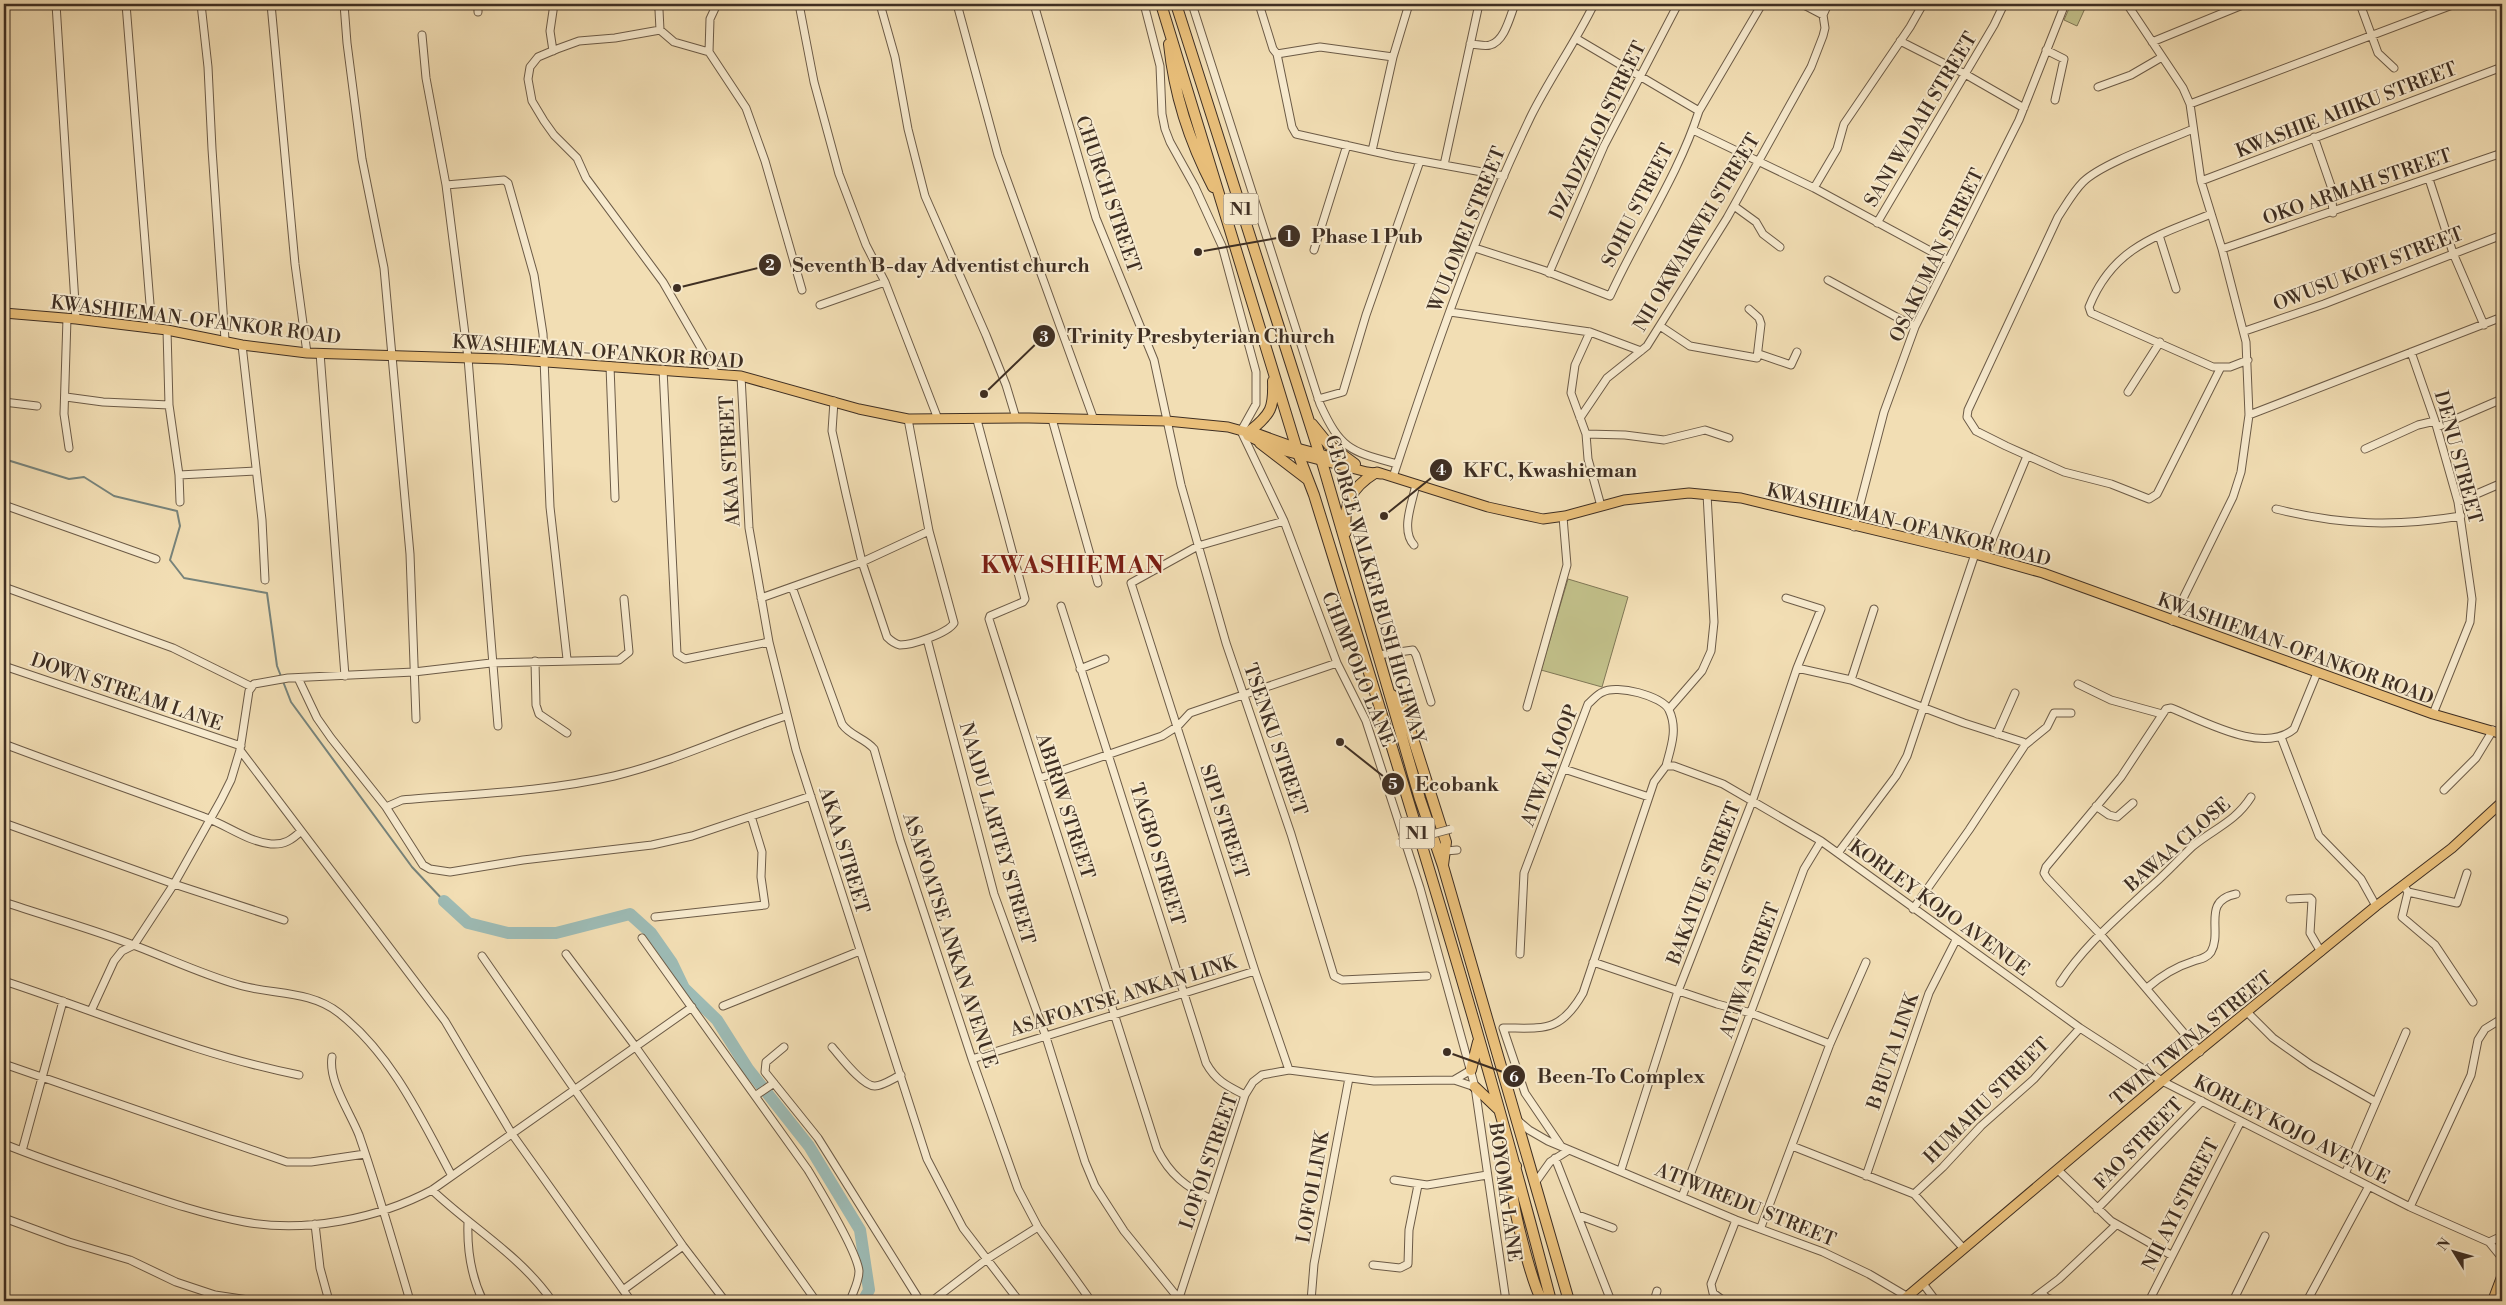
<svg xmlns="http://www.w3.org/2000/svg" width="2506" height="1305" viewBox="0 0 2506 1305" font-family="'Libre Bodoni',serif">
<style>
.green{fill:#c1bf89;stroke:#807756}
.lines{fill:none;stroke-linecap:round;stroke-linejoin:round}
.stream{stroke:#77837b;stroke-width:2}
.river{stroke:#9dbbb5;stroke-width:12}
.minor-casing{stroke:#6c5b47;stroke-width:9}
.major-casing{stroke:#3f2f23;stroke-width:11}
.highway-casing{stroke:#3f2f23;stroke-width:12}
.minor{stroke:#f7eace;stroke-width:7}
.major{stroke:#e9bf7a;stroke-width:9}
.highway{stroke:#e9bf7a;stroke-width:10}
.minor-bridge-casing{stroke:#6c5b47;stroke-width:9;stroke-linecap:butt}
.minor-bridge{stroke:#f7eace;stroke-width:7}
.labels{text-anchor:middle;stroke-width:4;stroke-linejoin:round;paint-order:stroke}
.shield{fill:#f7eace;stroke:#766756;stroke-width:1}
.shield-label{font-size:18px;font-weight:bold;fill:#3f2f23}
.street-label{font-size:19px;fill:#3f2f23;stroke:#f7eace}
.district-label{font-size:24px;font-weight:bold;letter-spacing:1px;fill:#7a1f14;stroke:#f7eace}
.leader{fill:none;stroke:#3f2f23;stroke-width:2}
.callout-dot{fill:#3f2f23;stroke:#f7eace;stroke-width:2}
.mark-label{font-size:15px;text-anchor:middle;font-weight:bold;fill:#fff}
.callout-label{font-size:20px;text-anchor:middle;font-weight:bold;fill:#3f2f23;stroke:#f7eace;stroke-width:4;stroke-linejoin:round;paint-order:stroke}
</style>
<rect width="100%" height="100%" fill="#f2deb4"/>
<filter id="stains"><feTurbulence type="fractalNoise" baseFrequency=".004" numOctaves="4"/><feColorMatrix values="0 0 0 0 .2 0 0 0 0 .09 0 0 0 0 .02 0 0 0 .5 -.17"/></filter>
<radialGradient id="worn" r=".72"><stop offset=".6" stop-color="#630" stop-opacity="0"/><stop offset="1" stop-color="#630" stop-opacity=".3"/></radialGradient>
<!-- green -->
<path class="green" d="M 2071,4 L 2087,4 L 2077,26 L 2064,20 Z
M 1568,579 L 1628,597 L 1602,687 L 1541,670 Z"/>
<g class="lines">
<!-- stream -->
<path class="stream" d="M 4,459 L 69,479 L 84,477 L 114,496 L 177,511 L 180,526 L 170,560 L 184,578 L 267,593 L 277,666 L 291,702 L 412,867 L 444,901"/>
<!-- river -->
<path class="river" d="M 444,901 L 468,923 L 508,933 L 556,933 L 630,914 L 651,933 L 672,963 L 684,988 L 717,1020 L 748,1069 L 809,1146 L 860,1230 L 869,1290 L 863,1301"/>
<!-- minor casing -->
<g class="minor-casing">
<path id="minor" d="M 56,4 L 76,319
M 126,4 L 152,329
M 201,4 L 208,67 L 212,149 L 225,340
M 271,4 L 295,264 L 307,353
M 344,4 L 347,43 L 362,159 L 384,268 L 410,554 L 416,719
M 478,4 L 478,12
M 657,4 L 659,10 L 660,30
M 799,4 L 814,82 L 839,174 L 866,245 L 885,282 L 938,419
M 880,4 L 895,57 L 908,129 L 925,196 L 986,335 L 1006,385 L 1016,418
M 957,4 L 998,155 L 1094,420
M 1034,4 L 1096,218 L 1154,360 L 1181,485 L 1226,643 L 1291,834 L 1334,976 L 1342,980 L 1427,976
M 1144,4 L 1160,66 L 1162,114 L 1165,129 L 1170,142 L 1195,187 L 1222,246 L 1256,372 L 1256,404 L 1241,431 L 1284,521 L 1337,663 L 1366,721 L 1420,888 L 1475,1087 L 1506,1301
M 1192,4 L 1320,404 C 1341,450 1350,451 1397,464
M 1259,4 L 1273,49 L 1277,54 L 1292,127 L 1296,134 L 1394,156 L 1504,176
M 1802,4 L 1823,15
M 2127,4 L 2183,88 L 2190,104 L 2201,181 L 2222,249 L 2246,342 L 2249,415 L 2241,472 L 2233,497 L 2172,621
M 2360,4 L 2378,53 L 2394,68
M 422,35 L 426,78 L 446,185 L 468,358 L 498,726
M 1577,39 L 1699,111
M 1900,41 L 1965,74 L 2024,108
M 2152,42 L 2245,4
M 1470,44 C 1476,44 1485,47 1490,45 C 1505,41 1510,16 1515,4
M 2046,50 L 2064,59 L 2055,100
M 553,51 L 550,31 L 554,4
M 709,52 L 710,19 L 717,4
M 1277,54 L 1320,47 L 1393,57
M 2098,87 L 2131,75 L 2162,57
M 2190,104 L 2455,4
M 2193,129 C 2166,141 2102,163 2083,182 C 2073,192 2066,205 2058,217 L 1968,410 L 1967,417 L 1976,431 L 2006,446 L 2064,472 L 2111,484 L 2149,499 L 2157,494 L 2220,369
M 1693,130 L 1814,188 L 1947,260
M 2314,137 L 2331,186 L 2333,213
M 1372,151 L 1393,57 L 1409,4
M 1444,165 L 1479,4
M 2429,179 L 2453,253 L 2484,325
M 2201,181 L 2502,67
M 446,185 L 504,180 L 508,183 L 534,275 L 543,334 L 550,507 L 567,659
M 1814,188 L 1837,149 L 1844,124 L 1910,27 L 1923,4
M 1734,206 L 1756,222 L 1763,234 L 1780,247
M 2211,214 C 2156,236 2113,247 2089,307 L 2091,313 L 2213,367 L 2230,367 L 2248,360
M 1877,223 L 1994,25 L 2004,4
M 2159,235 L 2176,289
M 1475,248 L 1543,270 L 1610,296 C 1638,234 1678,176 1699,111 L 1762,4
M 2222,249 L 2502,153
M 1314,250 L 1347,145
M 1549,273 L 1604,146 L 1678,4
M 1828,280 L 1915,327
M 820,305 L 885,282
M 1450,312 L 1590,332 L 1641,351
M 67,318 L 64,414 L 69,448
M 1660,326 L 1690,346 L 1757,358 L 1761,324 L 1759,318 L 1749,309
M 167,330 L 169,405 L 179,475 L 180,502
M 2245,331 L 2324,304 L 2502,235
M 1590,332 L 1575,365 L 1571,393 L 1586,434 L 1588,459 L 1601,506
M 242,345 L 262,520 L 265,580
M 2411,352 L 2435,421 L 2458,502 L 2472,599 L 2470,622 L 2433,714
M 320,353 L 345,676
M 1759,354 L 1791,365 L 1797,352
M 610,366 L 615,498
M 663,369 L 677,654 L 685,659 L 769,642
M 716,374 L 663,282 L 586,178 L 577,158 L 554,135 L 544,121 L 532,101 L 528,79 L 530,67 L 538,57 L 557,49 L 579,41 L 615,38 L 660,30 L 674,42 L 709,52 L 746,108 L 765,161 L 802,290
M 741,376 L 749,528 L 769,642 L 796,750 L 927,1159 L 963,1228 L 1019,1301
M 2128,392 L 2160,342
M 66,397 L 103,402 L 169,405
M 1318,399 L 1343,392 L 1366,315 L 1420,161
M 834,401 L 832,431 L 846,494 L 862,562 L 887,637 C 891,641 895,644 900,645 C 913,645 948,633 954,623 L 929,531 L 908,419
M 4,402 L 37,406
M 2249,415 L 2502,317
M 1580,418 L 1607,378 L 1647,346 L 1727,218 L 1811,67 L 1823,36 L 1825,28 L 1823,15 L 1828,4
M 1052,419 L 1098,583
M 977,420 L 1025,599 L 1023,602 L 990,616 L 989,619 L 1157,1149 C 1170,1175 1186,1187 1211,1199
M 2437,427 L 2502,399
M 1586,434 L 1625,435 L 1664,440 L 1705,430 L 1729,438
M 2365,449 L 2418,425 L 2435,421
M 179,475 L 256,471
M 1393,477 C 1433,355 1475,232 1531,116 C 1550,78 1575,43 1594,4
M 2458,502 L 2502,483
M 4,505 L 156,559
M 2276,509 C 2340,525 2395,527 2461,516
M 1284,521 L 1198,546 L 1131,583 L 1255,971 L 1289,1070
M 1854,527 L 1884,412 L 1915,327 L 2019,120 L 2065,4
M 1414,545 C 1400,530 1413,501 1416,484
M 1985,557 L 2027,456
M 4,587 L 173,648 L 250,686
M 792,587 L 842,724 C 850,736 865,738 874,749 L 900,840 L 972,1059 L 1018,1189 L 1038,1227 L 1091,1301
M 761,598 L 862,562 L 929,531
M 1061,606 L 1206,1063 C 1216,1081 1227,1086 1245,1095
M 927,639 L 994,894 L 1046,1037 L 1085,1162 L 1095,1186 L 1124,1231 L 1179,1299
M 1378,655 L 1413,650 L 1416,655 L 1431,702
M 535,661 L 536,705 L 539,714 L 567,733
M 4,666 L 241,746
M 1797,668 L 1851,680 L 1964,723 L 2023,742 L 2025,745 L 1969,830 L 1913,909
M 1080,669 L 1105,659
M 298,678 L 317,718 L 331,738 L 386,807
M 1851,680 L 1874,609
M 2078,684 L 2111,700 L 2162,714
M 1527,707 L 1567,565 L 1563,517
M 1669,709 L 1702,671 L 1711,651 L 1714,622 L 1707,494
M 786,716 C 728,735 673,762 614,776 C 545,792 472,794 402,800 L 386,807 L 423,865 L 430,869 L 450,872 L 523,860 L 652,845 L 692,836 L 811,796
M 1997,734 L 2015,693
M 2281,737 L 2319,836 L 2361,879 L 2376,906
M 4,744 C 70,769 137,792 204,817 C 227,825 246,841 271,844 C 284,845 292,840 301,831
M 2025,745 L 2047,727 L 2054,713 L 2071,713
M 240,750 L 445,1021 L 512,1134 L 631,1301
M 1564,769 L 1649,797
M 1040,778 L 1162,736 L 1178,726 L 1190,713 L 1337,663
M 2444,790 L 2476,758 L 2493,730
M 2096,806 L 2109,815 L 2117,817 L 2133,803
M 4,823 L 174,884 L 284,920
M 1446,851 L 1457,850
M 1838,853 L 1896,776 L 1907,756 L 1975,554
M 2404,886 L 2408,892 L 2402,917 L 2435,945 L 2473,1002
M 2408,892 L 2457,903 L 2467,873
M 2290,899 L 2310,898 L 2312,900 L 2310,933 L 2321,952
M 4,902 C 48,917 93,929 136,946 C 170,959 204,975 239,985 C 272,995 310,990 339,1013 C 392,1055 421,1118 452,1176
M 655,917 L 765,905 L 761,877 L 762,852 L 751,816
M 642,938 L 808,1170 C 820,1190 857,1251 859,1271 C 859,1282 853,1292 850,1301
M 566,954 L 635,1046 L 816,1301
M 1520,954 L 1524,873 L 1588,704 C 1593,700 1597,694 1603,692 C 1616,684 1663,696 1669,710 C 1678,729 1671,747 1666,766
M 482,956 L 683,1246 L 725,1301
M 1593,962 L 1717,1004 L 1751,1013 L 1830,1044
M 4,981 C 102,1013 197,1055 299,1075
M 2060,983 C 2083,947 2115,920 2146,891 C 2163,877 2177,861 2193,846 C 2215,828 2235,822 2251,797
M 2147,988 C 2162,975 2175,967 2194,961 C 2200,959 2207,958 2211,952 C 2223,931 2201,901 2236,894
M 723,1006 L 860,951
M 91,1011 L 114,961 L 122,951 L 134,945 L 174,884 L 221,800 L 231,780 L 240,750 L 249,691 L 254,684 L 288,678 L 414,672 L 491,663 L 619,660 L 629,652 L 624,599
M 2248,1013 L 2273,1038 L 2311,1065 L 2376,1102
M 784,1047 L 766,1062 L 765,1072 L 818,1138 L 920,1301
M 832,1047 C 840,1056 863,1087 875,1086 C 883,1086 894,1078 901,1075
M 2200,1052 L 2100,934 L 2047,878 L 2044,873 L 2046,867 L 2121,777 L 2166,709 L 2171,708 C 2204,721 2263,755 2294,729 L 2317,673
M 332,1057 C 328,1081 350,1112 359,1135 C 378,1190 394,1246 410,1301
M 972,1059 L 1255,971
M 4,1064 L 287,1162 L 311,1162 L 365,1154
M 1454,1080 L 1471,1070
M 755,1096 L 774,1083
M 1516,1119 L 1529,1130 L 1548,1141 L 1736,1220 L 1823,1252 L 1869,1274 L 1908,1297
M 4,1144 C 41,1159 80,1172 118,1185 C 159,1199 201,1214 245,1222 C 306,1233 377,1219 432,1190 L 692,1007
M 1561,1146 L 1525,1093 L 1503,1028 C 1544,1028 1560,1033 1583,993 L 1654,782 L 1666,766 L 1674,766 L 1723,784 L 1821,841 L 2080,1028 L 2162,1081 L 2410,1207 L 2489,1242 L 2502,1258
M 1792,1146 L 1914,1194 L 1964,1249
M 22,1151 L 63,1001
M 1555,1158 L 1611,1301
M 1621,1170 L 1678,991 L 1753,799 L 1797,668 L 1821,609 L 1786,598
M 2058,1170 L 2111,1221 L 2171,1255
M 2345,1174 L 2406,1032
M 1866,1176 L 1929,993 L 1956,940
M 1394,1180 L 1427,1185 L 1487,1175
M 1535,1183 L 1550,1162 L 1569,1150
M 432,1190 C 472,1228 520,1255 552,1301
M 1914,1194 L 1943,1167 L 1981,1126 L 2034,1079 L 2080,1028
M 1682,1197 L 1804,869 L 1821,841
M 2410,1207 L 2471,1075 L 2478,1040 L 2485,1029 L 2498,1021
M 2097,1209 L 2202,1101
M 1578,1215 L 1613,1228
M 4,1218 L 69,1242 L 130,1260 L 176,1282 L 215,1295 L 255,1301
M 468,1223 C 467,1250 471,1276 483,1301
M 315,1224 L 320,1268 L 329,1301
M 1761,1227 L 1830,1044 L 1866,962
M 2489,1242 L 2502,1236
M 1373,1265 L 1400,1268 L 1408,1264 L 1409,1230 L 1418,1185
M 1924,1285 L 1936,1301
M 623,1290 L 683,1246
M 2041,1293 L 2047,1298 L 2056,1301
M 288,1301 L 328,1299
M 932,1301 L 987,1259 L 1038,1227
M 1178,1301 L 1245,1095 L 1253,1082 L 1262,1075 L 1289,1070 L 1374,1081 L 1454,1080 L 1475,1087
M 1311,1301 L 1314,1264 L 1349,1078
M 1654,1301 L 1657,1291
M 1724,1301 L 1713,1293 L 1711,1284 L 1736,1220
M 2030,1301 L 2059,1279 L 2116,1225
M 2149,1301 L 2241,1121
M 2233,1301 L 2265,1236
M 2307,1301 L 2369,1186"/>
</g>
<!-- major casing -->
<g class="major-casing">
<path id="major" d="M 4,313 L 76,319 L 167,330 L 242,345 L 307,353 L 503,359 L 741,376 L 859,409 L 908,419 L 1029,418 L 1167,421 L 1228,427 L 1246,432 L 1248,436 L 1273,448 L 1367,472 L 1381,474
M 1246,432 L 1250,431 L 1297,448 L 1346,461
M 1377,472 L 1488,507 L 1543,519 L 1565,516 L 1624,500 L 1689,493 L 1741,498 L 1799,512 L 1975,554 L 2043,573 L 2433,714 L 2502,734
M 1902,1301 L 2162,1081 L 2376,906 L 2452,848 L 2502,802"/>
</g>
<!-- highway casing -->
<g class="highway-casing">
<path id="highway" d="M 1161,4 L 1299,456 L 1314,495 C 1397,763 1481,1030 1551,1301
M 1176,4 L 1322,462 L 1420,799 L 1443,866 L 1569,1301
M 1169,44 C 1174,94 1190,143 1213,187
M 1312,424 L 1329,445 L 1355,464
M 1250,431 C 1271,414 1274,408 1273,381
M 1260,443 L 1307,479
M 1346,532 C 1343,504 1351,488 1375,473
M 1389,693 L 1399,700 L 1403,707 L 1446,842 L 1443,865
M 1471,1070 L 1478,1042
M 1475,1087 L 1498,1109
M 1516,1166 C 1514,1171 1512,1176 1512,1181 C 1510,1201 1532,1283 1542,1301
M 2493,1301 L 2502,1277"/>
</g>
<!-- minor -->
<use href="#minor" class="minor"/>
<!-- major -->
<use href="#major" class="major"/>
<!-- highway -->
<use href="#highway" class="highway"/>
<!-- minor-bridge casing -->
<g class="minor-bridge-casing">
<path id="minor-bridge" d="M 1399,843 L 1451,829"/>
</g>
<!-- minor-bridge -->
<use href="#minor-bridge" class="minor-bridge"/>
</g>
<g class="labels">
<!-- shield labels -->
<g class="shield">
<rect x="1223.5" y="193.5" width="35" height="31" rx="4"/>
<rect x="1399.5" y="817.5" width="35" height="31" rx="4"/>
</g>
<g class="shield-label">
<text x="1241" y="215">N1</text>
<text x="1417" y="839">N1</text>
</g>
<!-- street labels -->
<g class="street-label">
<text transform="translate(2346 109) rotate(-21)" y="7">KWASHIE AHIKU STREET</text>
<text transform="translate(1920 119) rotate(-59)" y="7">SANI WADAH STREET</text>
<text transform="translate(1597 130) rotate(-64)" y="7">DZADZELOI STREET</text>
<text transform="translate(2357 186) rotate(-19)" y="7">OKO ARMAH STREET</text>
<text transform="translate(1109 194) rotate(71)" y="7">CHURCH STREET</text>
<text transform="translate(1637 205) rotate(-63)" y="7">SOHU STREET</text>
<text transform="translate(1466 229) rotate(-68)" y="7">WULOMEI STREET</text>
<text transform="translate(1696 232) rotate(-59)" y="7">NII OKWAIKWEI STREET</text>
<text transform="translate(1936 255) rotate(-64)" y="7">OSAKUMAN STREET</text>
<text transform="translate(2368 268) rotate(-21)" y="7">OWUSU KOFI STREET</text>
<text transform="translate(196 319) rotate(7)" y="7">KWASHIEMAN-OFANKOR ROAD</text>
<text transform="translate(598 351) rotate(4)" y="7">KWASHIEMAN-OFANKOR ROAD</text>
<text transform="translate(2459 457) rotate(75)" y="7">DENU STREET</text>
<text transform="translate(729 461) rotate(-93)" y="7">AKAA STREET</text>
<text transform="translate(1909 524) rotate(14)" y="7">KWASHIEMAN-OFANKOR ROAD</text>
<text transform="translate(1376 589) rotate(74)" y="7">GEORGE WALKER BUSH HIGHWAY</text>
<text transform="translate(2296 648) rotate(20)" y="7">KWASHIEMAN-OFANKOR ROAD</text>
<text transform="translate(1359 669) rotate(68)" y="7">CHIMPOLO LANE</text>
<text transform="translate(127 691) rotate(19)" y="7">DOWN STREAM LANE</text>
<text transform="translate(1276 739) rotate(71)" y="7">TSENKU STREET</text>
<text transform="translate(1549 765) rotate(-69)" y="7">ATWEA LOOP</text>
<text transform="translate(1066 806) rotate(72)" y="7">ABIRIW STREET</text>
<text transform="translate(1225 821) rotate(72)" y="7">SIPI STREET</text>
<text transform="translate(998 833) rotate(74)" y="7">NAADU LARTEY STREET</text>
<text transform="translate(2177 844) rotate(-41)" y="7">BAWAA CLOSE</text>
<text transform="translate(845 850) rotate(73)" y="7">AKAA STREET</text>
<text transform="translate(1158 854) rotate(73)" y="7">TAGBO STREET</text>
<text transform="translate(1703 883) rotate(-69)" y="7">BAKATUE STREET</text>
<text transform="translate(1940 907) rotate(36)" y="7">KORLEY KOJO AVENUE</text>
<text transform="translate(951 940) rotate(72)" y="7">ASAFOATSE ANKAN AVENUE</text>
<text transform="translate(1749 970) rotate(-70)" y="7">ATIWA STREET</text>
<text transform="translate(1123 995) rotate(-17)" y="7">ASAFOATSE ANKAN LINK</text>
<text transform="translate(2191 1038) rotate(-39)" y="7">TWIN TWINA STREET</text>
<text transform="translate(1892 1051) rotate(-71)" y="7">B BUTA LINK</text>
<text transform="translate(1986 1100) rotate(-45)" y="7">HUMAHU STREET</text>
<text transform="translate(2292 1129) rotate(27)" y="7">KORLEY KOJO AVENUE</text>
<text transform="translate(2138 1143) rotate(-46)" y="7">FAO STREET</text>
<text transform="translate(1208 1161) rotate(-71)" y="7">LOFOI STREET</text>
<text transform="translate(1312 1187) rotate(-80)" y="7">LOFOI LINK</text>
<text transform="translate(1506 1192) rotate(82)" y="7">BOYOMA LANE</text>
<text transform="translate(1746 1204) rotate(22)" y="7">ATIWIREDU STREET</text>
<text transform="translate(2180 1204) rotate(-63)" y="7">NII AYI STREET</text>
</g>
<!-- district labels -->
<g class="district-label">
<text x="1073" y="573">KWASHIEMAN</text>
</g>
</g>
<!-- callouts -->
<path class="leader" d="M1198 252L1289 236M677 288L770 265M984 394L1044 336M1384 516L1441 470M1340 742L1393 784M1447 1052L1514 1076"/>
<g class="callout-dot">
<circle cx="1198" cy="252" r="5"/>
<circle cx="677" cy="288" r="5"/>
<circle cx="984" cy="394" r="5"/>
<circle cx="1384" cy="516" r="5"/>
<circle cx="1340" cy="742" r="5"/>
<circle cx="1447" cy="1052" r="5"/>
<circle cx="1289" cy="236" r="12"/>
<circle cx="770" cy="265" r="12"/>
<circle cx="1044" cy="336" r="12"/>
<circle cx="1441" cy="470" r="12"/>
<circle cx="1393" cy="784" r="12"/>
<circle cx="1514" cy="1076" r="12"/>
</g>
<g class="mark-label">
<text x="1289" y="241">1</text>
<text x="770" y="270">2</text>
<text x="1044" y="342">3</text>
<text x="1441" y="475">4</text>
<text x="1393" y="789">5</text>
<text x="1514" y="1082">6</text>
</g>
<g class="callout-label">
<text x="1367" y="243">Phase 1 Pub</text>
<text x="941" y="272">Seventh B-day Adventist church</text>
<text x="1201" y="343">Trinity Presbyterian Church</text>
<text x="1550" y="477">KFC, Kwashieman</text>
<text x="1457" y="791">Ecobank</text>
<text x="1621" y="1083">Been-To Complex</text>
</g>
<!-- margin -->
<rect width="2506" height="1305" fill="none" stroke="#f2deb4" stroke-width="20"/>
<rect x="5" y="5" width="2496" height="1295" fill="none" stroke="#3f2f23" stroke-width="2.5"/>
<rect x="10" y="10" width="2486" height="1285" fill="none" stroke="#3f2f23"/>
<!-- north arrow -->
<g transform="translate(2454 1252) rotate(307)" stroke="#f7eace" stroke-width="4" paint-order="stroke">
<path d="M0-4L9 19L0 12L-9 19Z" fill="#3f2f23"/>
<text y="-8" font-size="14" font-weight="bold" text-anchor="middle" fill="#3f2f23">N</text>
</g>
<rect width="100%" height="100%" filter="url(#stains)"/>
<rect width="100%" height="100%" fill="url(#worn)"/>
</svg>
